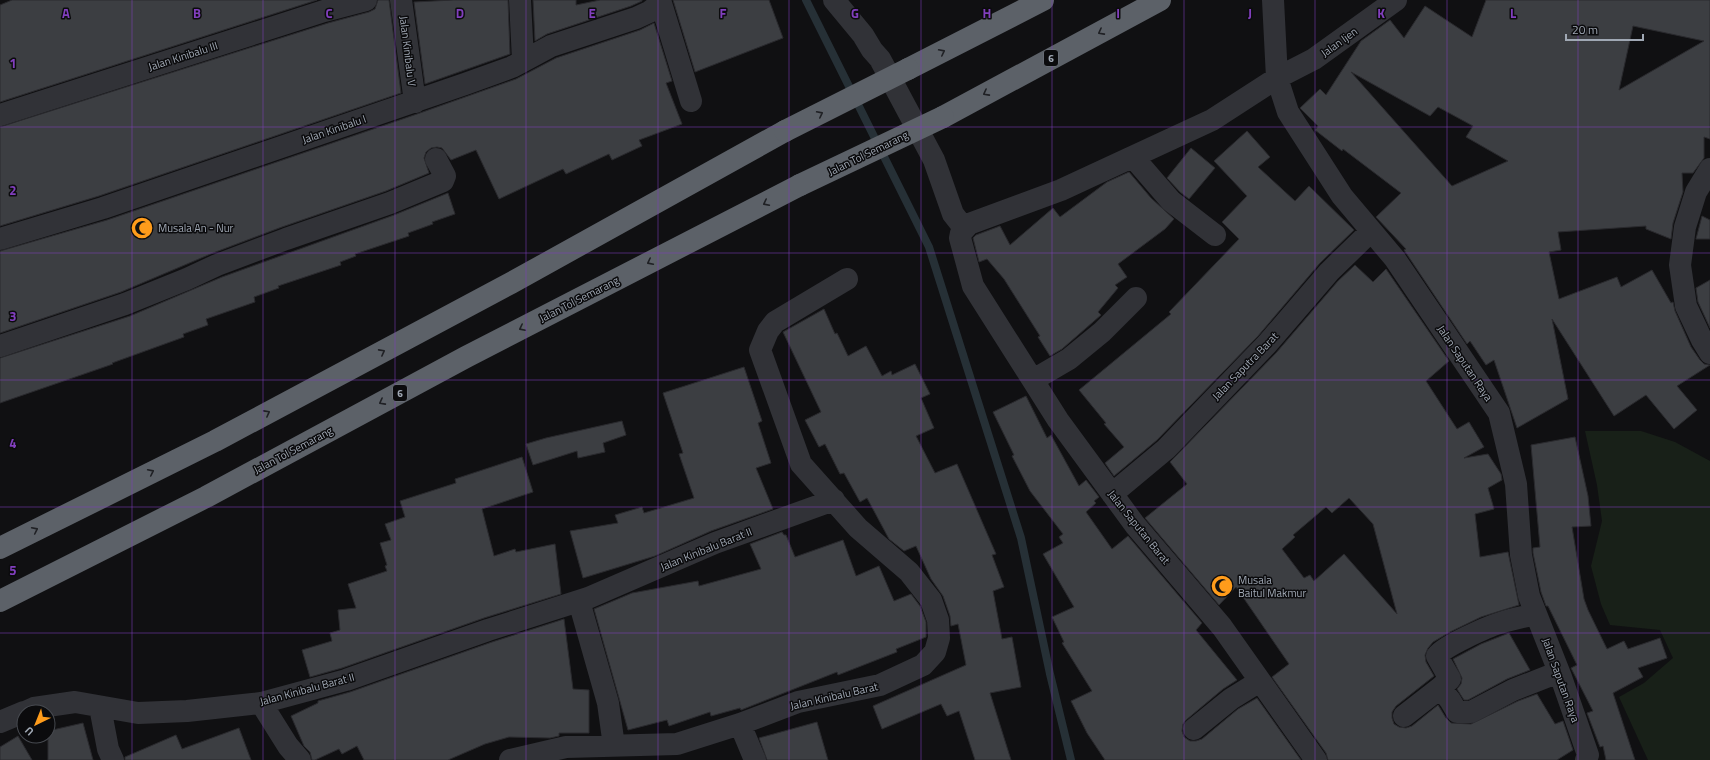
<svg xmlns="http://www.w3.org/2000/svg" width="1710" height="760" viewBox="0 0 1710 760" font-family="'Titillium Web',sans-serif">
<style>
.green{fill:#182018}
.lines{fill:none;stroke-linecap:round;stroke-linejoin:round}
.stream{stroke:#263036;stroke-width:8}
.building{fill:#3c3e42;stroke:#2a2a2e;fill-rule:evenodd}
.minor{stroke:#313237;stroke-width:22}
.motorway{stroke:#5c6168;stroke-width:22}
.motorway-bridge{stroke:#5c6168;stroke-width:22}
.oneway{stroke:#1f2024}
.grid{fill:none;stroke:#813fbd;stroke-width:1;stroke-opacity:0.55}
.labels{text-anchor:middle;stroke-width:3;stroke-linejoin:round;paint-order:stroke}
.shield{fill:#0b0b0d;stroke:#737982;stroke-width:1}
.shield-label{font-size:10px;font-weight:bold;fill:#a0a8b4}
.street-label{font-size:11px;fill:#a0a8b4;stroke:#0b0b0d}
.poi-label{font-size:11px;fill:#a0a8b4;stroke:#0b0b0d;text-anchor:start}
.grid-label{font-size:13px;text-anchor:middle;font-weight:bold;fill:#813fbd;stroke:#0b0b0d;stroke-width:3;stroke-linejoin:round;paint-order:stroke}
</style>
<rect width="100%" height="100%" fill="#101012"/>
<!-- green -->
<path class="green" d="M 1585,431 L 1641,431 L 1675,442 L 1710,461 L 1710,760 L 1648,760 L 1619,697 L 1644,683 L 1673,658 L 1660,630 L 1610,625 L 1601,604 L 1591,566 L 1602,521 L 1597,485 Z"/>
<g class="lines">
<!-- stream -->
<path class="stream" d="M 806,0 L 929,247 L 1021,538 L 1050,674 L 1071,760"/>
</g>
<!-- building -->
<path class="building" d="M 12,0 L 317,0 L 0,102 L 0,5 Z
M 378,0 L 389,0 L 401,93 L 99,196 L 0,226 L 0,127 L 328,23 L 369,12 L 375,9 Z
M 453,0 L 508,0 L 510,54 L 425,84 L 414,2 Z
M 533,0 L 576,0 L 576,5 L 600,0 L 642,0 L 642,1 L 631,6 L 547,34 L 535,41 Z
M 673,0 L 769,0 L 783,38 L 695,72 Z
M 1486,0 L 1710,0 L 1710,139 L 1704,137 L 1704,158 L 1693,173 L 1682,173 L 1683,192 L 1673,223 L 1671,239 L 1646,229 L 1646,226 L 1558,232 L 1561,250 L 1549,252 L 1559,299 L 1617,277 L 1621,287 L 1652,270 L 1671,303 L 1673,302 L 1675,311 L 1691,347 L 1700,360 L 1704,364 L 1710,365 L 1677,386 L 1697,410 L 1674,429 L 1646,395 L 1614,416 L 1552,319 L 1568,399 L 1517,428 L 1494,360 L 1486,365 L 1470,341 L 1467,344 L 1404,250 L 1406,249 L 1376,217 L 1401,193 L 1343,149 L 1342,151 L 1315,130 L 1318,126 L 1300,108 L 1320,89 L 1326,95 L 1361,41 L 1390,20 L 1404,38 L 1425,6 L 1472,37 ZM 1633,26 L 1704,41 L 1619,90 ZM 1351,72 L 1430,116 L 1438,107 L 1473,126 L 1466,137 L 1508,161 L 1452,186 Z
M 654,23 L 672,81 L 666,83 L 682,124 L 639,140 L 642,146 L 612,160 L 609,154 L 566,174 L 563,169 L 499,199 L 476,150 L 451,160 L 442,148 L 437,147 L 431,148 L 426,152 L 424,158 L 429,173 L 386,191 L 282,227 L 213,253 L 121,292 L 0,333 L 0,251 L 107,220 L 417,114 L 516,79 L 556,58 L 640,30 Z
M 1247,131 L 1270,157 L 1258,167 L 1295,201 L 1309,186 L 1354,230 L 1320,263 L 1258,336 L 1157,440 L 1114,476 L 1105,463 L 1124,447 L 1104,424 L 1106,423 L 1079,390 L 1171,314 L 1169,312 L 1239,239 L 1222,222 L 1247,196 L 1214,161 Z
M 1191,148 L 1215,168 L 1189,199 L 1180,192 L 1167,178 Z
M 1129,172 L 1151,198 L 1174,219 L 1165,229 L 1118,264 L 1127,277 L 1115,285 L 1118,288 L 1098,312 L 1101,315 L 1062,349 L 1050,356 L 1038,337 L 1040,336 L 1004,279 L 987,259 L 979,262 L 973,238 L 976,235 L 1000,226 L 1010,245 L 1053,208 L 1060,217 L 1107,182 Z
M 448,193 L 455,214 L 432,222 L 433,224 L 408,233 L 409,236 L 355,254 L 356,256 L 340,262 L 341,265 L 278,286 L 279,288 L 254,297 L 255,302 L 206,319 L 208,325 L 183,334 L 184,337 L 112,363 L 113,364 L 0,403 L 0,358 L 130,316 L 222,277 L 394,215 Z
M 1702,216 L 1710,220 L 1710,239 L 1696,239 Z
M 1355,265 L 1373,282 L 1386,269 L 1449,361 L 1426,381 L 1457,429 L 1469,422 L 1484,447 L 1464,458 L 1488,454 L 1501,474 L 1502,480 L 1488,488 L 1494,509 L 1475,514 L 1480,557 L 1508,552 L 1519,605 L 1481,617 L 1450,632 L 1433,642 L 1428,648 L 1425,655 L 1426,662 L 1434,676 L 1396,706 L 1392,712 L 1392,718 L 1394,724 L 1399,727 L 1406,728 L 1412,726 L 1438,705 L 1446,718 L 1451,723 L 1471,724 L 1518,701 L 1537,694 L 1555,724 L 1563,721 L 1573,750 L 1557,760 L 1328,760 L 1326,753 L 1272,677 L 1289,664 L 1236,587 L 1219,605 L 1145,518 L 1187,484 L 1170,462 L 1276,353 L 1338,281 ZM 1349,498 L 1373,524 L 1397,614 L 1344,554 L 1314,581 L 1310,575 L 1304,578 L 1282,549 L 1295,537 L 1293,535 L 1326,507 L 1332,513 Z
M 1710,280 L 1710,328 L 1698,302 L 1696,288 Z
M 824,309 L 835,334 L 837,333 L 848,356 L 866,346 L 882,376 L 891,371 L 892,375 L 915,364 L 930,394 L 921,398 L 934,428 L 916,436 L 935,473 L 957,464 L 996,554 L 992,555 L 1004,587 L 993,591 L 1002,639 L 1012,637 L 1021,687 L 990,693 L 1011,760 L 975,760 L 959,711 L 947,716 L 941,704 L 882,729 L 873,706 L 966,665 L 958,624 L 951,626 L 950,616 L 943,596 L 931,579 L 916,546 L 904,551 L 889,539 L 867,498 L 860,502 L 844,473 L 840,474 L 825,444 L 819,447 L 805,420 L 821,412 L 783,332 Z
M 744,367 L 762,421 L 758,423 L 771,463 L 756,468 L 773,509 L 711,531 L 655,556 L 583,578 L 570,531 L 618,523 L 615,515 L 642,507 L 644,513 L 694,498 L 679,454 L 683,453 L 663,393 Z
M 1026,396 L 1047,438 L 1051,435 L 1079,486 L 1086,480 L 1099,497 L 1094,501 L 1096,503 L 1086,512 L 1112,549 L 1128,536 L 1202,623 L 1196,630 L 1237,680 L 1223,689 L 1186,720 L 1183,724 L 1182,731 L 1184,737 L 1190,741 L 1196,741 L 1202,739 L 1238,709 L 1257,698 L 1301,760 L 1105,760 L 1087,733 L 1071,701 L 1092,691 L 1062,643 L 1064,642 L 1052,617 L 1074,607 L 1043,554 L 1063,543 L 1059,537 L 1063,534 L 1030,491 L 1012,456 L 1014,455 L 993,412 Z
M 622,421 L 626,435 L 603,443 L 605,452 L 578,458 L 577,451 L 533,465 L 526,444 L 546,438 Z
M 1575,437 L 1588,496 L 1591,526 L 1572,527 L 1584,599 L 1588,610 L 1607,649 L 1624,641 L 1628,649 L 1660,638 L 1667,658 L 1638,668 L 1643,677 L 1613,693 L 1635,760 L 1606,760 L 1603,746 L 1600,747 L 1587,713 L 1593,711 L 1571,668 L 1577,665 L 1548,606 L 1546,606 L 1541,592 L 1533,553 L 1533,548 L 1540,547 L 1531,445 Z
M 522,457 L 533,492 L 482,509 L 494,556 L 515,549 L 516,552 L 555,544 L 561,594 L 484,618 L 342,668 L 310,677 L 302,650 L 332,641 L 330,633 L 340,630 L 338,610 L 356,608 L 348,584 L 387,571 L 385,566 L 387,565 L 380,543 L 391,540 L 385,524 L 405,517 L 400,501 L 456,483 L 455,479 Z
M 782,532 L 784,535 L 786,535 L 795,557 L 843,540 L 856,576 L 879,566 L 894,601 L 911,594 L 920,606 L 926,622 L 926,637 L 896,649 L 897,652 L 838,675 L 837,672 L 741,710 L 740,708 L 711,716 L 710,712 L 669,726 L 667,720 L 628,730 L 594,609 L 632,593 L 698,581 L 699,586 L 761,569 L 750,544 Z
M 564,619 L 573,689 L 589,690 L 589,733 L 559,733 L 559,736 L 550,738 L 509,737 L 485,744 L 448,760 L 364,760 L 357,746 L 342,754 L 339,749 L 315,760 L 312,760 L 310,752 L 304,746 L 291,716 L 318,703 L 318,701 L 350,692 L 492,642 Z
M 1509,633 L 1530,670 L 1507,679 L 1468,700 L 1464,700 L 1457,689 L 1461,684 L 1462,678 L 1453,659 L 1481,644 Z
M 817,722 L 828,760 L 767,760 L 759,738 Z
M 83,723 L 93,760 L 48,760 L 48,731 Z
M 239,728 L 251,760 L 125,760 L 125,757 L 176,735 L 182,749 Z
M 18,736 L 32,760 L 0,760 L 0,747 Z"/>
<g class="lines">
<!-- minor -->
<path class="minor" d="M 401,0 L 415,102
M 520,0 L 523,60
M 660,0 L 691,101
M 834,0 L 863,35 L 872,50 L 880,59 L 934,160 L 953,214 L 964,228
M 1273,0 L 1277,78 L 1288,112 L 1342,196 L 1395,259 L 1499,413 L 1516,484 L 1521,555 L 1529,596 L 1561,677 L 1588,755 L 1586,760
M 0,115 L 324,11 L 366,0
M 1133,157 L 1171,201 L 1215,235
M 1710,169 L 1696,192 L 1685,227 L 1680,265 L 1686,306 L 1702,340 L 1710,353
M 0,239 L 103,208 L 465,84 L 512,67 L 551,46 L 636,18 L 649,12 L 661,3
M 0,346 L 125,304 L 187,279 L 217,265 L 286,239 L 390,203 L 443,181 L 445,176 L 436,159
M 1033,380 L 1069,359 L 1102,332 L 1136,298
M 1112,494 L 1166,449 L 1267,344 L 1329,272 L 1371,231
M 579,601 L 608,703 L 614,746
M 1440,688 L 1450,679 L 1437,656 C 1440,648 1489,626 1500,623 C 1511,619 1524,617 1536,614
M 261,703 L 288,746 L 300,760
M 100,707 L 108,749 L 113,760
M 25,712 L 34,708 L 75,702 L 138,713 L 187,711 L 261,703 L 346,680 L 488,630 L 588,598 L 715,543 L 834,500
M 1404,716 L 1440,688 L 1450,700 L 1457,712 L 1471,712 L 1513,690 L 1559,672
M 0,722 L 24,712
M 740,724 L 755,760
M 1194,729 L 1231,699 L 1260,681
M 510,760 L 566,747 L 677,744 L 740,724 L 798,702 L 880,685 L 923,665 L 935,652 L 939,638 L 938,620 L 931,600 L 909,572 L 858,528 L 801,464 L 760,350 L 768,331 L 775,322 L 847,279
M 1316,760 L 1222,627 L 1135,525 L 1058,420 L 973,286 L 960,238 L 961,233 L 969,224 L 1061,190 L 1212,120 L 1277,78 L 1314,59 L 1396,0"/>
<!-- motorway -->
<path class="motorway" d="M 908,69 L 1043,0
M 943,117 L 1160,0
M 0,548 L 215,441 L 511,283 L 785,131
M 0,601 L 206,497 L 466,357 L 800,185"/>
<!-- motorway-bridge -->
<path class="motorway-bridge" d="M 785,131 L 908,69
M 800,185 L 943,117"/>
</g>
<!-- one-way arrows -->
<defs><path id="oneway-chevron" d="M-2-3.5L2.5 0L-2 3.5" fill="none" stroke-width="1.6" stroke-linecap="round" stroke-linejoin="round"/></defs>
<g class="oneway">
<use href="#oneway-chevron" transform="translate(1101 32) rotate(152)"/>
<use href="#oneway-chevron" transform="translate(942 52) rotate(-27)"/>
<use href="#oneway-chevron" transform="translate(986 93) rotate(152)"/>
<use href="#oneway-chevron" transform="translate(820 114) rotate(-27)"/>
<use href="#oneway-chevron" transform="translate(766 203) rotate(153)"/>
<use href="#oneway-chevron" transform="translate(650 262) rotate(153)"/>
<use href="#oneway-chevron" transform="translate(522 328) rotate(153)"/>
<use href="#oneway-chevron" transform="translate(382 352) rotate(-28)"/>
<use href="#oneway-chevron" transform="translate(382 402) rotate(152)"/>
<use href="#oneway-chevron" transform="translate(267 413) rotate(-28)"/>
<use href="#oneway-chevron" transform="translate(151 472) rotate(-26)"/>
<use href="#oneway-chevron" transform="translate(35 530) rotate(-26)"/>
</g>
<!-- grid -->
<path class="grid" d="M 132,0 L 132,760M 263,0 L 263,760M 395,0 L 395,760M 526,0 L 526,760M 658,0 L 658,760M 789,0 L 789,760M 921,0 L 921,760M 1052,0 L 1052,760M 1184,0 L 1184,760M 1315,0 L 1315,760M 1447,0 L 1447,760M 1578,0 L 1578,760M 0,127 L 1710,127M 0,253 L 1710,253M 0,380 L 1710,380M 0,507 L 1710,507M 0,633 L 1710,633"/>
<!-- icons -->
<defs>
<g id="mosque-disc" transform="scale(1.15)"><circle r="9.5" fill="#ff9c1b" stroke="#0b0b0d"/><path d="M3.5-4.9A6 6 0 1 0 3.5 4.9A5 5 0 1 1 3.5-4.9Z" fill="#111"/></g>
</defs>
<g fill-rule="evenodd">
<use href="#mosque-disc" x="142" y="228"/>
<use href="#mosque-disc" x="1222" y="586"/>
</g>
<g class="labels">
<!-- shield labels -->
<g class="shield">
<rect x="1044" y="50" width="14" height="16" rx="3"/>
<rect x="393" y="385" width="14" height="16" rx="3"/>
</g>
<g class="shield-label">
<text x="1051" y="62">6</text>
<text x="400" y="397">6</text>
</g>
<!-- street labels -->
<g class="street-label">
<text transform="translate(1339 42) rotate(-36)" y="4">Jalan Ijen</text>
<text transform="translate(408 51) rotate(83)" y="4">Jalan Kinibalu V</text>
<text transform="translate(183 56) rotate(-18)" y="4">Jalan Kinibalu III</text>
<text transform="translate(334 129) rotate(-19)" y="4">Jalan Kinibalu I</text>
<text transform="translate(868 153) rotate(-26)" y="4">Jalan Tol Semarang</text>
<text transform="translate(579 299) rotate(-27)" y="4">Jalan Tol Semarang</text>
<text transform="translate(1465 363) rotate(56)" y="4">Jalan Saputan Raya</text>
<text transform="translate(1245 366) rotate(-46)" y="4">Jalan Saputra Barat</text>
<text transform="translate(293 450) rotate(-28)" y="4">Jalan Tol Semarang</text>
<text transform="translate(1139 527) rotate(51)" y="4">Jalan Saputan Barat</text>
<text transform="translate(706 549) rotate(-22)" y="4">Jalan Kinibalu Barat II</text>
<text transform="translate(1561 680) rotate(70)" y="4">Jalan Saputan Raya</text>
<text transform="translate(307 689) rotate(-15)" y="4">Jalan Kinibalu Barat II</text>
<text transform="translate(834 696) rotate(-13)" y="4">Jalan Kinibalu Barat</text>
</g>
<!-- poi labels -->
<g class="poi-label">
<text x="158" y="232">Musala An - Nur</text>
<text x="1238" y="584">Musala<tspan x="1238" dy="13">Baitul Makmur</tspan></text>
</g>
</g>
<g class="grid-label">
<text x="66" y="18">A</text>
<text x="197" y="18">B</text>
<text x="329" y="18">C</text>
<text x="460" y="18">D</text>
<text x="592" y="18">E</text>
<text x="723" y="18">F</text>
<text x="855" y="18">G</text>
<text x="987" y="18">H</text>
<text x="1118" y="18">I</text>
<text x="1250" y="18">J</text>
<text x="1381" y="18">K</text>
<text x="1513" y="18">L</text>
<text x="13" y="68">1</text>
<text x="13" y="195">2</text>
<text x="13" y="321">3</text>
<text x="13" y="448">4</text>
<text x="13" y="575">5</text>
</g>
<!-- north arrow -->
<g transform="translate(36 724) rotate(223)"><circle r="19" fill="#0b0b0d" stroke="#474a50"/>
<path d="M0-3L7 15L0 10L-7 15Z" fill="#ff9c1b"/>
<text y="-6" font-size="11" font-weight="bold" text-anchor="middle" fill="#a0a8b4">U</text>
</g>
<!-- scale -->
<path d="M1566 34v6h77v-6" fill="none" stroke="#a0a8b4" stroke-width="2"/>
<text x="1572" y="34" font-size="12" fill="#a0a8b4" stroke="#0b0b0d" stroke-width="3" paint-order="stroke">20 m</text>
</svg>
